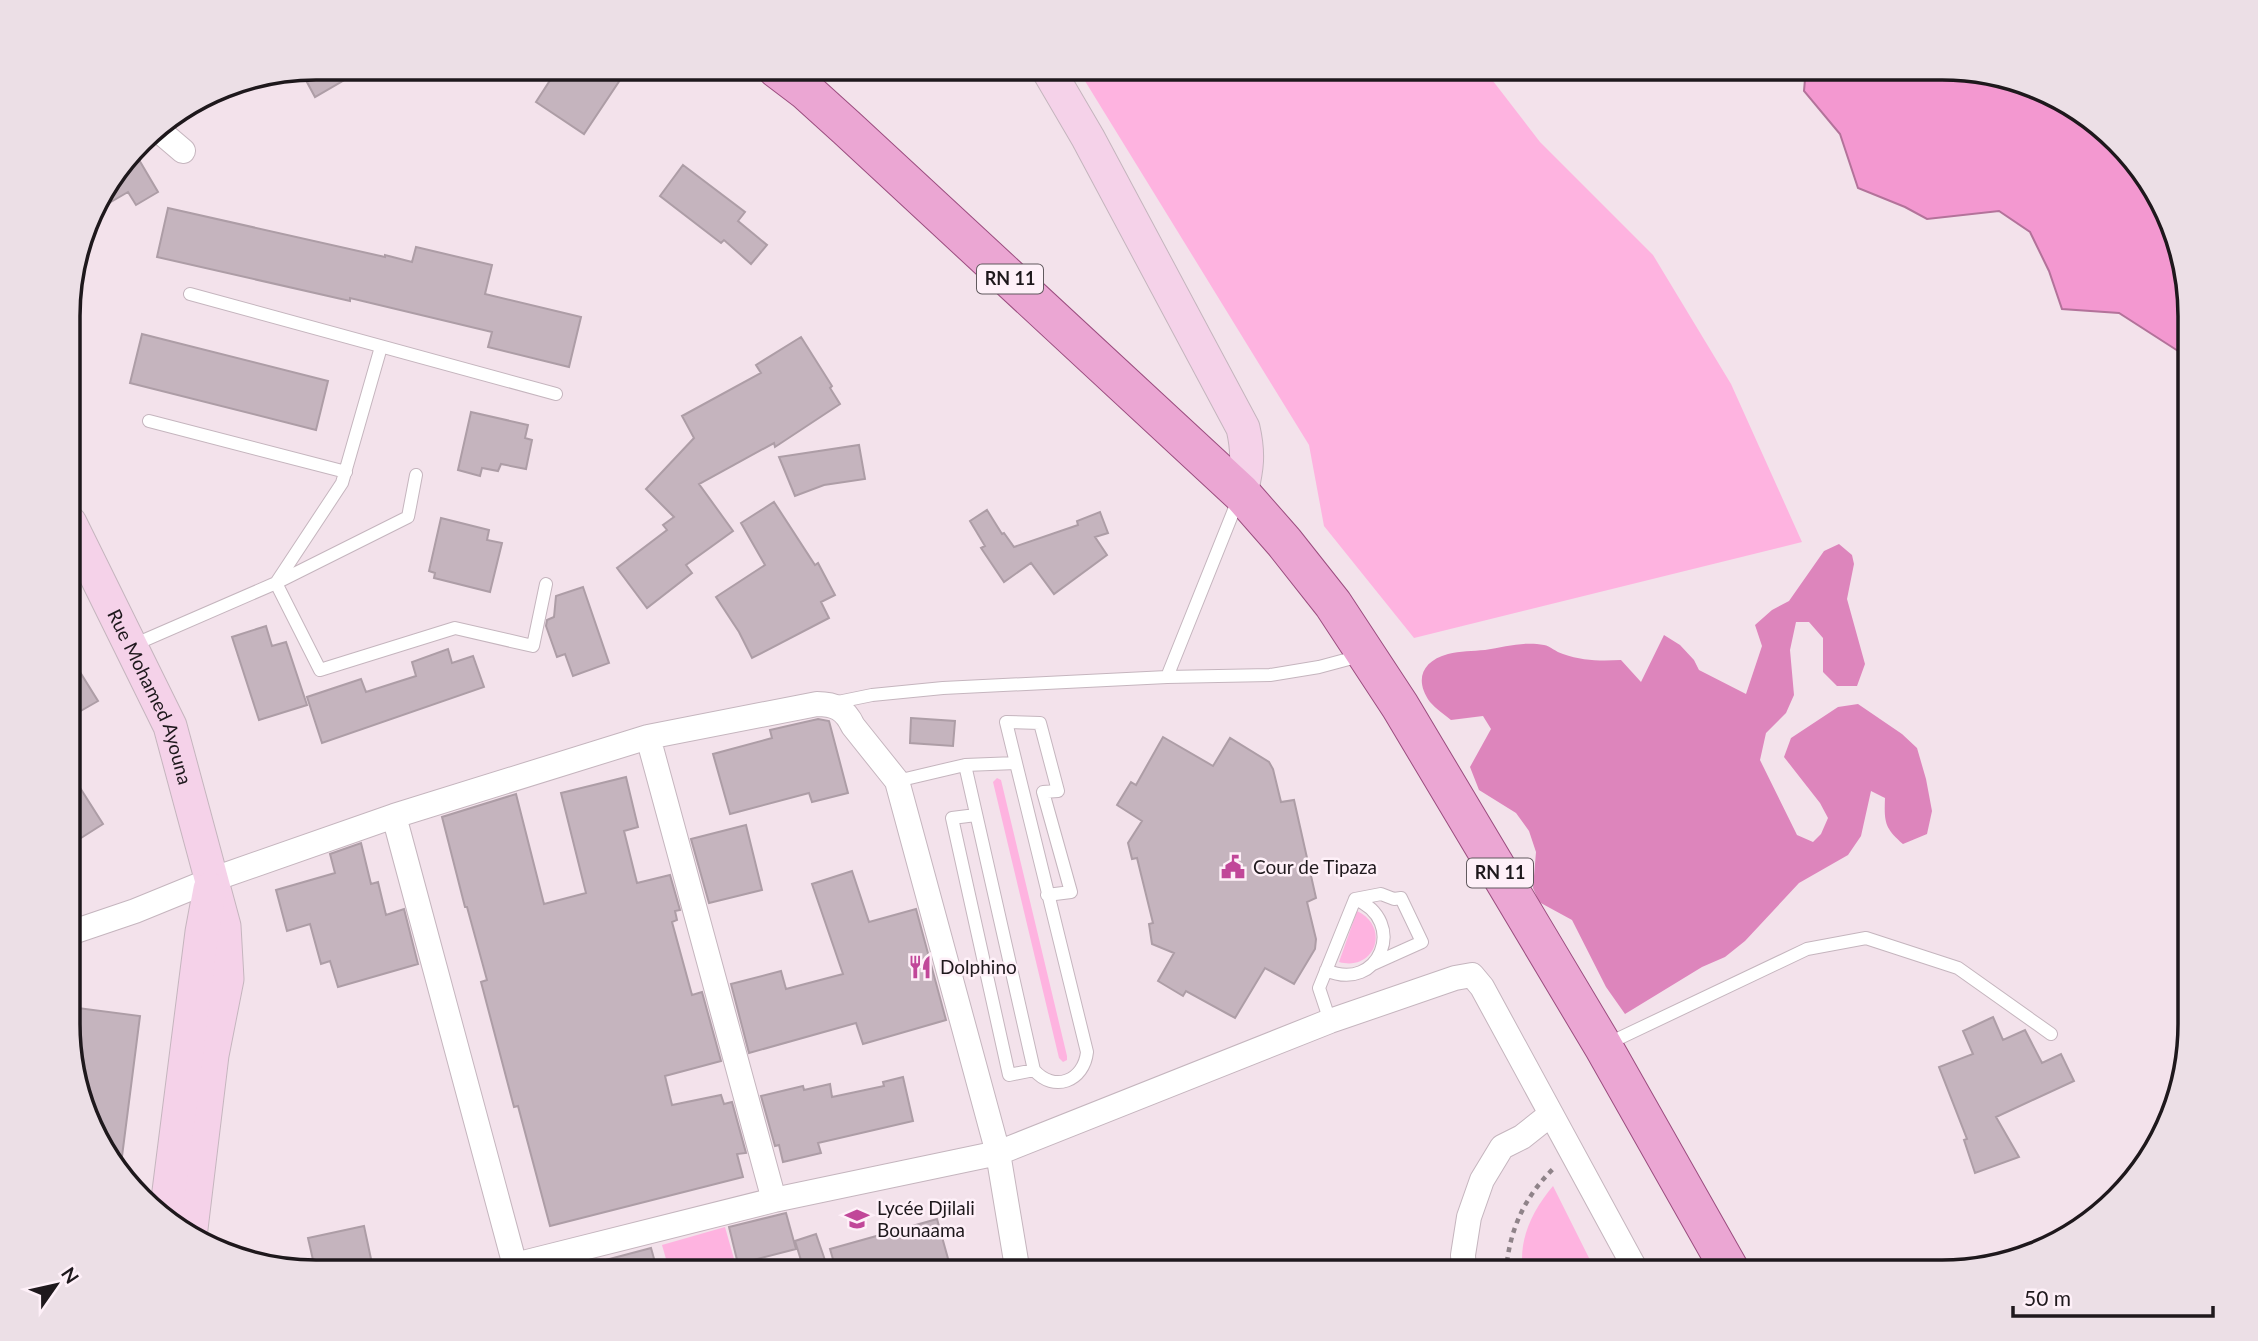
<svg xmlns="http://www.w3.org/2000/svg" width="2258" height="1341" viewBox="0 0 2258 1341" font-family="Lato,sans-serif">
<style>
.green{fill:#feb3e0}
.forest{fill:#dd85bc}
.water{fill:#f398d0;stroke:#b3729a;stroke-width:2}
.building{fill:#c5b4be;stroke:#ad9da6;stroke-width:2}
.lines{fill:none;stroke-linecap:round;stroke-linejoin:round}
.lane-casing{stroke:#c5b5be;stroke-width:14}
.street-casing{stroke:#c5b5be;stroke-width:26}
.secondary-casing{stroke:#c5b5be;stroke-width:35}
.primary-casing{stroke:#9b4d7f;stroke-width:40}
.path{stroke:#8f8389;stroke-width:4.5;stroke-dasharray:5 5;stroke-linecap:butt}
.lane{stroke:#fff;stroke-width:12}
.street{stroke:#fff;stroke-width:24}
.secondary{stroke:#f5d2e9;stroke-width:33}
.primary{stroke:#eba6d3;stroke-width:38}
.labels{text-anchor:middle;stroke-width:5;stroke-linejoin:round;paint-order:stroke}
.shield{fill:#fef0f8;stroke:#61595e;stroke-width:2}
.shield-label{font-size:18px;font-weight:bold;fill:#1e181c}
.street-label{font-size:19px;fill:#1e181c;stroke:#fef0f8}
.poi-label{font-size:19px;fill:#1e181c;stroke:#fef0f8;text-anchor:start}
.rim{fill:none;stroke:#1e181c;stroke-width:3.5}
</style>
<rect width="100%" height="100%" fill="#f3e2eb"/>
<!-- green -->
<path class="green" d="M 1077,68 L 1483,68 L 1540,142 L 1653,255 L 1731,384 L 1802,542 L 1414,638 L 1324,526 L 1309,445 Z
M 997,778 L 1001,780 L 1067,1056 L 1067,1060 L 1063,1062 L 1059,1058 L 993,782 Z
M 1357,911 C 1391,927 1375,972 1339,962 Z
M 1553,1186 L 1596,1272 L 1523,1272 C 1518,1240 1532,1211 1553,1186 Z
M 725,1227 L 738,1273 L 670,1273 L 662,1245 Z"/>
<!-- forest -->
<path class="forest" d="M 1839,544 L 1852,555 L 1854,564 L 1847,599 L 1865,664 L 1857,686 L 1837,686 L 1823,672 L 1823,638 L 1809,622 L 1796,622 L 1790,650 L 1794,695 L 1786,713 L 1766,733 L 1760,760 L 1797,835 L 1813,842 L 1821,834 L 1828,818 L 1820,803 L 1784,757 L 1791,738 L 1838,707 L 1858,704 L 1902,734 L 1917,748 L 1926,779 L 1932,811 L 1927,834 L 1903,844 C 1885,828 1884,823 1885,798 L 1871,791 L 1861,836 L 1848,855 L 1799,883 L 1745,941 L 1725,957 L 1702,967 L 1625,1014 L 1606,987 L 1572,920 L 1539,902 L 1533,888 L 1536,852 L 1529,831 L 1516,813 L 1479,790 L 1470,767 L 1491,729 L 1483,716 L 1451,720 C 1444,714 1436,709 1430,702 C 1414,680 1422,661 1448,654 C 1460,651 1473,651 1485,650 C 1505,647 1524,641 1544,645 C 1550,646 1556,652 1563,654 C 1583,661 1601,661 1621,660 L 1641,682 L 1664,635 L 1680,645 L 1694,660 L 1699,670 L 1746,694 L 1762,646 L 1755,625 L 1772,610 L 1789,601 L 1824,551 Z"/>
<!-- water -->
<path class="water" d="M 1806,68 L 1942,68 L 2066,102 L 2156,192 L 2189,300 L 2189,358 L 2119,313 L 2062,309 L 2049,271 L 2030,232 L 1999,211 L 1927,219 L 1905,207 L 1858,188 L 1840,134 L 1804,91 Z"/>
<!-- building -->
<path class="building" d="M 317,68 L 365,68 L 315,97 L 301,71 Z
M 558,68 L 609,68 L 622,77 L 584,134 L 536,102 Z
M 135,153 L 158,192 L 136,205 L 128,192 L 92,213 L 94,206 Z
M 683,165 L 745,212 L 738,221 L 767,245 L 751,264 L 724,240 L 721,243 L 660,196 Z
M 168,208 L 385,257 L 385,255 L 412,262 L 416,247 L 492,265 L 485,294 L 581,317 L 569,367 L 488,347 L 492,332 L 350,298 L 350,301 L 157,257 Z
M 142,334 L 328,381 L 316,430 L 130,383 Z
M 801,337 L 832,386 L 830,388 L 840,404 L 775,447 L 774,443 L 699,484 L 733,531 L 686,565 L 692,573 L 647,608 L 617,568 L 667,530 L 663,525 L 674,517 L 646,489 L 694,438 L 682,416 L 761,373 L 756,365 Z
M 471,412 L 528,425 L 525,438 L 532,440 L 526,469 L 501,464 L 498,471 L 482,468 L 480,476 L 458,470 Z
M 859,445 L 865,479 L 824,485 L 795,496 L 779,457 Z
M 774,502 L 815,565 L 818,563 L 835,595 L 821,602 L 829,618 L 752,658 L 739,632 L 716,597 L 765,565 L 741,523 Z
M 987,510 L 1002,534 L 1004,533 L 1014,547 L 1078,525 L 1077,521 L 1100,512 L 1108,533 L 1095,537 L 1107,555 L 1054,594 L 1031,563 L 1004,582 L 981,548 L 985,546 L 970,521 Z
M 441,518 L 489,530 L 487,540 L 502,543 L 490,592 L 434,578 L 435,573 L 429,571 Z
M 583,587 L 609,663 L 573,676 L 565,654 L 557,657 L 546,626 L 547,620 L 554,617 L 556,596 Z
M 266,626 L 272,646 L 286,642 L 307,705 L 259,720 L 232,637 Z
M 448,649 L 452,663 L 473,656 L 484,687 L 322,743 L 307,697 L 361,679 L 366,692 L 416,676 L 412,662 Z
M 70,656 L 98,701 L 70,717 Z
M 911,718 L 955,721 L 953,746 L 910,743 Z
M 818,719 L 829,721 L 848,793 L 812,802 L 809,793 L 730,814 L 713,754 L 772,738 L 770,730 Z
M 1163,737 L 1213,766 L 1230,738 L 1269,762 L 1273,769 L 1281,802 L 1294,800 L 1316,898 L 1307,902 L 1316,939 L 1315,949 L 1294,984 L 1265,968 L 1235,1018 L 1186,991 L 1183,996 L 1158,981 L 1174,953 L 1152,944 L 1149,924 L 1153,923 L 1137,858 L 1132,859 L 1128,843 L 1142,821 L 1117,805 L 1131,782 L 1136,785 Z
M 70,772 L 103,824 L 70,845 Z
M 626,777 L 638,827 L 624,831 L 637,883 L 670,875 L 680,910 L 675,911 L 677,920 L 672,922 L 692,995 L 702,992 L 721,1061 L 665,1076 L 672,1105 L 721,1095 L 724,1104 L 732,1102 L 746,1153 L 737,1154 L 743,1177 L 550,1226 L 518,1106 L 514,1107 L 481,982 L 487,980 L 467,907 L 465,907 L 442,817 L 516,794 L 544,904 L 586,893 L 561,793 Z
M 746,825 L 762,890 L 709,903 L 691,839 Z
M 361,843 L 371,884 L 378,882 L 386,915 L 404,909 L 418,964 L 338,987 L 330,961 L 321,964 L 310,924 L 287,931 L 276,890 L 335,873 L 330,854 Z
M 852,871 L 869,922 L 916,909 L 946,1020 L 863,1044 L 856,1023 L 749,1053 L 731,984 L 781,971 L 786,989 L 843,974 L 812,884 Z
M 70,1007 L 140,1016 L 120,1172 L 110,1162 L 70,1057 Z
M 1993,1017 L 2003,1040 L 2025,1030 L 2042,1063 L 2061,1054 L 2074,1081 L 1996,1117 L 2019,1157 L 1975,1173 L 1964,1140 L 1967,1139 L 1939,1067 L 1973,1054 L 1963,1031 Z
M 903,1077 L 913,1121 L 818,1143 L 821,1153 L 783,1162 L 779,1145 L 775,1146 L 761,1096 L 803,1086 L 804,1090 L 830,1084 L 832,1097 L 884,1086 L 883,1082 Z
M 786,1213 L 796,1249 L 738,1264 L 729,1227 Z
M 937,1219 L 952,1273 L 837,1273 L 830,1249 Z
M 364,1226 L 374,1273 L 316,1273 L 308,1238 Z
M 816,1234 L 827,1266 L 805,1273 L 795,1241 Z
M 651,1248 L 658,1273 L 584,1273 L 583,1266 Z"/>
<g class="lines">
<!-- lane casing -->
<g class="lane-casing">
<path id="lane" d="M 190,294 L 556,394
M 149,421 L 346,472
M 416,475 L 408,517 L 276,583 L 320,670 L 455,628 L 533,646 L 546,584
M 131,646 L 276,583 L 342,483 L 381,347
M 1167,677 L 1238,500
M 833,703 L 872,695 L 943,688 L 1167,677 L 1270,675 L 1319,667 L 1360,656
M 1016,763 L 1006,722 L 1040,723 L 1058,791 L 1043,792 L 1071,892 L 1047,895
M 897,781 L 965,765 L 1034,1070 C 1054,1093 1084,1081 1087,1052 L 1016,763 L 965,765
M 976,815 L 952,818 L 1009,1075 L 1034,1070
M 1355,899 L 1381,894 L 1394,899 L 1401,898 L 1422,942 L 1373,964
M 1326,970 C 1379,994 1409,921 1355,899
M 1330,1021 L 1319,988 L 1355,899
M 1607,1044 L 1807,949 L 1866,938 L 1958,968 L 2051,1034"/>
</g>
<!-- street casing -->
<g class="street-casing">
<path id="street" d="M 156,128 L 183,151
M 648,737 L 774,1200
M 394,816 L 517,1273
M 70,933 L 135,911 L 211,880 L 394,816 L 648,737 L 817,704 C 835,704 845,709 853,726 L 897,781 L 998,1153 L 1018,1273
M 515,1265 L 774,1200 L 998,1153 L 1330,1021 L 1455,978 L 1472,975 L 1482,987 L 1637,1272
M 1464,1272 L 1463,1255 L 1469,1217 L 1482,1180 L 1502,1147 L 1522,1137 L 1551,1114"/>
</g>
<!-- secondary casing -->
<g class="secondary-casing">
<g id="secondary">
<path d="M 1047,68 L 1088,138 L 1243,428 C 1249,454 1247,468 1241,493"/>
<path id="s1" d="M 70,523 L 170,726 L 224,926 L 227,979 L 212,1055 L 190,1237"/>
<path d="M 166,1215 L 202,932 L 210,889"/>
</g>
</g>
<!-- primary casing -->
<g class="primary-casing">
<path id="primary" d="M 776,68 L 805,90 L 847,128 L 1241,493 L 1284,542 L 1333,604 L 1400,706 L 1603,1046 L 1731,1272"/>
</g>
<!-- path -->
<path class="path" d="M 1506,1272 C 1509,1231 1524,1197 1554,1168"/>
<!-- lane -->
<use href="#lane" class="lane"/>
<!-- street -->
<use href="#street" class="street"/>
<!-- secondary -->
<use href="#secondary" class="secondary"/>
<!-- primary -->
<use href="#primary" class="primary"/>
</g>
<!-- icons -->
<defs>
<g id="civic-bare" transform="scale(1.89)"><path d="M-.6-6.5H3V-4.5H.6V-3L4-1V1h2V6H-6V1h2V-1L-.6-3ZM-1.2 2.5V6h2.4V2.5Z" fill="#c14799" stroke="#fef0f8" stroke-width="2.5" paint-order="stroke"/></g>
<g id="restaurant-bare" transform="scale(1.89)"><path d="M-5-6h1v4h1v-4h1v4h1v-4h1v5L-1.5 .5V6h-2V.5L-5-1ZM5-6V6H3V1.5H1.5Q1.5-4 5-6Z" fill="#c14799" stroke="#fef0f8" stroke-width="2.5" paint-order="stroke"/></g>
<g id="school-bare" transform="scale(1.89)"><path d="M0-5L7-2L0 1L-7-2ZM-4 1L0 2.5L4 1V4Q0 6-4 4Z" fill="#c14799" stroke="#fef0f8" stroke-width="2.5" paint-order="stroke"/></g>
</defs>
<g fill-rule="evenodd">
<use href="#civic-bare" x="1233" y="867"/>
<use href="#restaurant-bare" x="920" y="967"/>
<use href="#school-bare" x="857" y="1219"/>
</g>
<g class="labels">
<!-- shield labels -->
<g class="shield">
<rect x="977" y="264.5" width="66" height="29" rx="5"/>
<rect x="1467" y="858.5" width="66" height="29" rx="5"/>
</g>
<g class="shield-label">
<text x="1010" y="285">RN 11</text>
<text x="1500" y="879">RN 11</text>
</g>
<!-- street labels -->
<g class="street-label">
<text dy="7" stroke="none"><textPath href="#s1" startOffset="192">Rue Mohamed Ayouna</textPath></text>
</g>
<!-- poi labels -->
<g class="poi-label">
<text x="1253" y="874">Cour de Tipaza</text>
<text x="940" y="974">Dolphino</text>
<text x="877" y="1215">Lycée Djilali<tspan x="877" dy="22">Bounaama</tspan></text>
</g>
</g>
<!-- crop -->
<path d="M0 0H2258V1341H0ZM316 80H1942A236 236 0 0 1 2178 316V1024A236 236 0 0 1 1942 1260H316A236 236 0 0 1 80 1024V316A236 236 0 0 1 316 80Z" fill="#ecdfe6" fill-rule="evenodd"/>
<path class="rim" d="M316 80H1942A236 236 0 0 1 2178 316V1024A236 236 0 0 1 1942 1260H316A236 236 0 0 1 80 1024V316A236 236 0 0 1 316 80Z"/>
<!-- north arrow -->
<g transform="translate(56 1285) rotate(56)" stroke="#fef0f8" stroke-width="5" paint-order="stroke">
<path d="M0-5L12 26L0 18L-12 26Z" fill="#1e181c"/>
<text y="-10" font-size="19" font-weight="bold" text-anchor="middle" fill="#1e181c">N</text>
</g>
<!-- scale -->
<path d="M2013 1306v10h200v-10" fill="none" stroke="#1e181c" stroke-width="3.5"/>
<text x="2024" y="1306" font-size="21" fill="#1e181c" stroke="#fef0f8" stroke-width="5" paint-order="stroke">50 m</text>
</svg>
